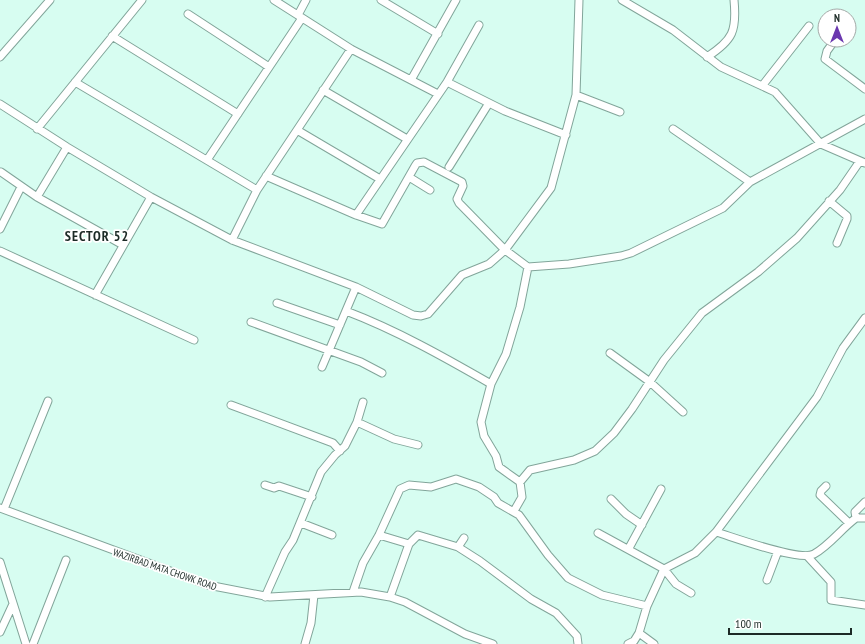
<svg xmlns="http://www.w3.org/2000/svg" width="865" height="644" viewBox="0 0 865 644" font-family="'PT Sans Narrow',sans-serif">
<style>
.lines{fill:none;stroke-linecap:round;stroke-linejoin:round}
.street-casing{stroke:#82a59a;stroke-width:9}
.street{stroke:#fff;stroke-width:7}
.labels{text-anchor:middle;stroke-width:3.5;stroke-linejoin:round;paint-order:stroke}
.street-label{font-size:10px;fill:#1c2a26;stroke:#fff}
.district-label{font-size:14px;font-weight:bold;letter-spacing:1px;fill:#1c2a26;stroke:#fff}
</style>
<rect width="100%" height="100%" fill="#d7fdf1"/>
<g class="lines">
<!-- street casing -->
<g class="street-casing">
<path id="street" d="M 274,0 L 351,49 L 438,94
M 381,0 L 438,34
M 622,0 L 673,30 L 721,67 L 775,92 L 821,144 L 865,163
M 188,14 L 269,67
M 298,15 L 306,0
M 112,36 L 238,114
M 835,40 L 827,51 L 825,59 L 865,89
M 0,57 L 50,0
M 707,57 C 733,40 737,31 734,0
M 411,80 L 456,0
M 75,82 L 257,190
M 447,82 L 505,111 L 566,135
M 762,86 L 809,26
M 323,90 L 407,139
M 576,95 L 620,112
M 0,104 L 67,147 L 151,197 L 232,240 L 356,287 L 413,315 L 421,316 L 428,314 L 462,275 L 489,264 L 505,250 L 551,188 L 576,95 L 579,0
M 37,129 L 142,0
M 673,129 L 750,182
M 297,130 L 380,179
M 207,160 L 302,18
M 449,167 L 489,103
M 1,172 L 37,197 L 67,147
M 266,176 L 356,215 L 382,224 L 415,166 L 417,163 L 424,162 L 462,182 L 463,186 L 457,199 L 459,203 L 505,250 L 528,267 L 569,264 L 621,256 L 631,253 L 723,208 L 750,182 L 865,119
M 409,177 L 430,190
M 37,197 L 123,245
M 829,201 L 847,216 L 847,219 L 837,243
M 356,215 L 447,82 L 479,25
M 0,229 L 21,187
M 232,240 L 257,190 L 351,49
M 0,251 L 194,340
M 95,295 L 151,197
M 277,303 L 340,325
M 346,311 C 396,330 444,357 491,384
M 251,322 L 361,362 L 382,373
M 610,353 L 650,382 L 683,412
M 322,367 L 356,287
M 231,405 L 333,443 L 340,451
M 357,422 L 394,439 L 418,445
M 520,482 L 499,467 L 496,456 L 484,436 L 481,422 L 491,384 L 506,354 L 520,307 L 528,267
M 265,485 L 274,488 L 279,486 L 312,497
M 826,486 L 821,491 L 820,495 L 849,523
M 611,499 L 626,514 L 642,525
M 0,508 L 208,585 L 270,597 L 361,592 L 390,597 L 405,602 L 465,634 L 493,644
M 4,509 L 48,401
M 514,511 L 522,497 L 520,482 L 530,470 L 574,460 L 595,451 L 614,433 L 632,409 L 664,360 L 702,313 L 758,272 L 797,238 L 840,190 L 860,161
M 856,518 L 855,512 L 865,502
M 301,523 L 332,535
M 716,532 C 733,537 800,562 814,554 C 830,545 841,529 856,518 L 865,518
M 598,533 L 664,569 L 676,584 L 691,593
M 379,535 L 409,544
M 458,547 L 464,538
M 629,548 L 661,489
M 808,557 L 831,582 L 831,600 L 865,605
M 0,562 L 26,644
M 767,580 L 778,551
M 353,592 L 363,563 L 379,535 L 400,489 L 409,485 L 431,487 L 456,479 L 479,487 L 494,497 L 498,503 L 519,515 L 548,555 L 568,578 L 602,595 L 647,606
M 265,597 L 285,552 L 293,540 L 321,472 L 335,455 L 345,446 L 357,422 L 363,402
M 390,597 L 409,544 L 418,535 L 458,547 L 480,561 L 531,599 L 556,613 L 577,636 L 578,644
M 0,632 L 13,604
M 639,633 L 654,644
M 33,644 L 66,560
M 305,644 L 311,623 L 314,595
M 628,644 L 634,641 L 639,633 L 647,606 L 664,569 L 695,553 L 716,532 L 817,397 L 843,348 L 865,318"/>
</g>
<!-- street -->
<use href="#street" class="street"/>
</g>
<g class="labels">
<!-- street labels -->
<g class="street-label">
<text transform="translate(165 569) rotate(19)" y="4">WAZIRBAD MATA CHOWK ROAD</text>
</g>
<!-- district labels -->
<g class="district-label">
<text x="97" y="241">SECTOR 52</text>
</g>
</g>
<!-- north arrow -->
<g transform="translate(837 28)"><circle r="19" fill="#ffffff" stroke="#a4aaa8"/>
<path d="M0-3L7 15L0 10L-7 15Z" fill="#6b38af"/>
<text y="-6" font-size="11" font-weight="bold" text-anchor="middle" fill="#1c2a26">N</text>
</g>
<!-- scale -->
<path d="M729 628v6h122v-6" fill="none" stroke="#1c2a26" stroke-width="2"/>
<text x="735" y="628" font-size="12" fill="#1c2a26" stroke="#ffffff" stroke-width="3" paint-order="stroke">100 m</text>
</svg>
